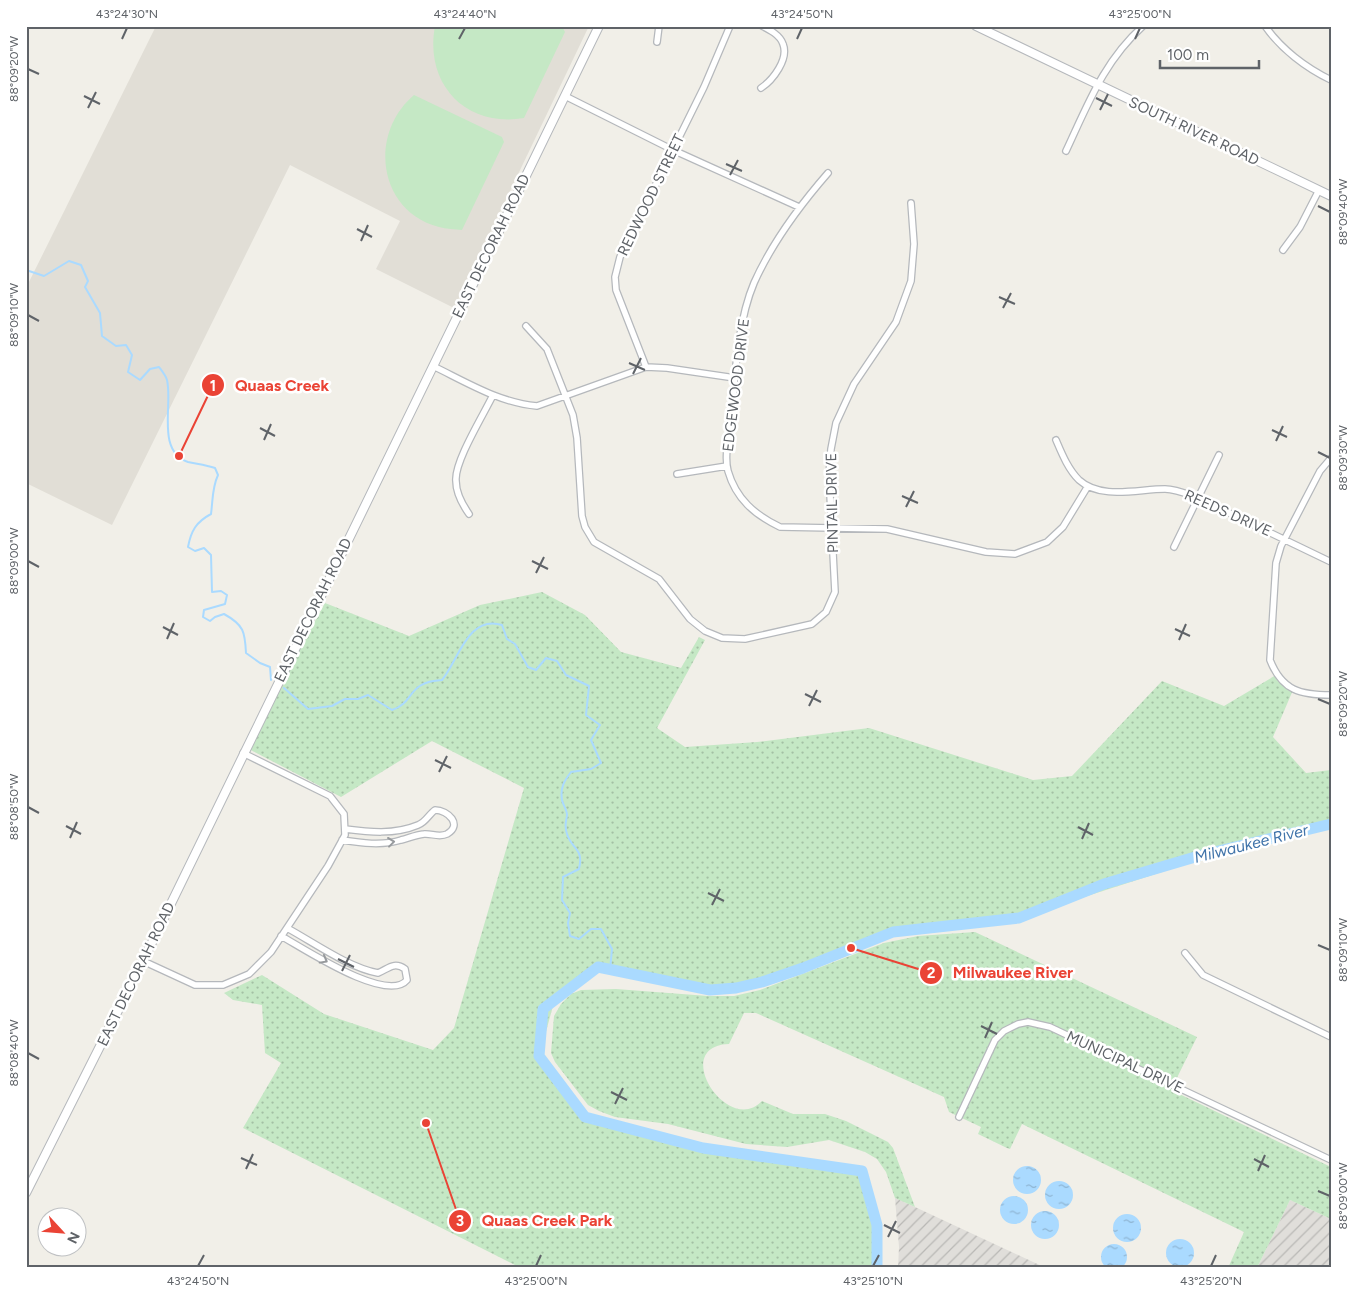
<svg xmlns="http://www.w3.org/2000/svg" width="1357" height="1294" viewBox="0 0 1357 1294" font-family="Figtree,sans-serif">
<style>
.industrial{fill:url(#industrial-furrows)}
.education{fill:#e1ded6}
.green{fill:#c5e8c5}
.park{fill:url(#park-dots)}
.water{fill:url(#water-ripples)}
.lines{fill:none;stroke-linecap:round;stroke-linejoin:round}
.stream{stroke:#aadaff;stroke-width:2}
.river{stroke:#aadaff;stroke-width:11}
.minor-casing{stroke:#b5b8bc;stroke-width:8}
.tertiary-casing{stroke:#b5b8bc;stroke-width:10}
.minor{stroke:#fff;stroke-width:5.5}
.tertiary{stroke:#fff;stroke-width:8}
.oneway{stroke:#979a9d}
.ticks{fill:none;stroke:#5f6368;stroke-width:2}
.labels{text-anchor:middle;stroke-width:5;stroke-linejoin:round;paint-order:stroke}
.street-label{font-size:15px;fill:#5f6368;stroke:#fff}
.water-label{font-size:16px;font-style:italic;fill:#4174aa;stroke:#fff}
.leader{fill:none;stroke:#ea4335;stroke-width:2}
.callout-dot{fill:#ea4335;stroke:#fff;stroke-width:2}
.mark-label{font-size:15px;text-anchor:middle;font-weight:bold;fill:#fff}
.callout-label{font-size:16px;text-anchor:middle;font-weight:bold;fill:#ea4335;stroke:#fff;stroke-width:5;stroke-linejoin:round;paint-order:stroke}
.neatline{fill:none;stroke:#5f6368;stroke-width:2}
.ticks-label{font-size:12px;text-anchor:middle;fill:#5f6368}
</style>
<defs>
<pattern id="industrial-furrows" width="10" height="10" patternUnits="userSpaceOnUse" patternTransform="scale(1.25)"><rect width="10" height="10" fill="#e0deda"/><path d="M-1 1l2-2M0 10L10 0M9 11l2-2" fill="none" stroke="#b9b8b5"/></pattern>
<pattern id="park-dots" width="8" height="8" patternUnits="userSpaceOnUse" patternTransform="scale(1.25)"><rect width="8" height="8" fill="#c5e8c5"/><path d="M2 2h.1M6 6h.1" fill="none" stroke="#a3c0a4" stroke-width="1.8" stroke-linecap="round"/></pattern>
<pattern id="water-ripples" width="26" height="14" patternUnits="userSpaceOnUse" patternTransform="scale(1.25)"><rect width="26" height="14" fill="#aadaff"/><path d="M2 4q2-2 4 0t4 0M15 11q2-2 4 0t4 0" fill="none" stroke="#8eb4d2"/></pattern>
</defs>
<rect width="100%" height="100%" fill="#f1efe8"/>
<!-- industrial -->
<path class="industrial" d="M 895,1198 L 915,1207 L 1046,1268 L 898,1268 L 899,1247 Z
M 1290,1200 L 1331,1219 L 1331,1268 L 1257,1268 Z"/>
<!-- education -->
<path class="education" d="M 156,26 L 589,26 L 454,308 L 376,269 L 400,221 L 290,165 L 112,525 L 26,483 L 26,288 Z"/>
<!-- green -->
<path class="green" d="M 435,26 L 562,26 L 565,32 L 524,118 C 466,128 424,84 435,26 Z
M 414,95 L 502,137 L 504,142 L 462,230 C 455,229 446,229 439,227 C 378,211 368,134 414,95 Z"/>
<!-- park -->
<path class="park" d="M 542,592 L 585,615 L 621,652 L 681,668 L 699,637 L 705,640 L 657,728 L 685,747 L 757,742 L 869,728 L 1033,780 L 1072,776 L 1162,681 L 1224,706 L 1276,675 L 1293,690 L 1273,737 L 1306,773 L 1331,770 L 1331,825 L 1258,841 L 1019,918 L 893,932 L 803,968 L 763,982 L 736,988 L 710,990 L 598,967 L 553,1006 L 539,1057 L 585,1117 L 703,1148 L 862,1171 L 877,1225 L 877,1268 L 521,1268 L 243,1128 L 281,1063 L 265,1053 L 262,1005 L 233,1000 L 224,993 L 262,975 L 324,1014 L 433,1050 L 454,1028 L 524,788 L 432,741 L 341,797 L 245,747 L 325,603 L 409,636 L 480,605 Z
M 975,932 L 1197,1037 L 1171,1090 L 1331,1167 L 1331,1219 L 1290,1200 L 1257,1268 L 1228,1268 L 1244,1232 L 1022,1124 L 1010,1149 L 1007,1148 L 978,1134 L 981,1127 L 949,1112 L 944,1097 L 756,1013 L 744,1013 L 729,1044 C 669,1046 728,1137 762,1101 L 793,1114 L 825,1114 L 846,1121 L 888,1142 L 893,1148 L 915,1207 L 895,1198 L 886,1172 L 877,1159 L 865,1152 L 829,1140 L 787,1147 L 746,1144 L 668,1124 L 615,1117 L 599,1111 L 588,1105 L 555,1062 L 551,1053 L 554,1016 L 561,1004 L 571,994 L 581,990 L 616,989 L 708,996 L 734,996 L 760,990 L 884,943 L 918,936 Z"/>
<!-- water -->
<path class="water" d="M1013 1180a14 14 0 1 1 28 0a14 14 0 1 1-28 0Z
M1045 1195a14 14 0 1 1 28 0a14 14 0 1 1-28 0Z
M1000 1210a14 14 0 1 1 28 0a14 14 0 1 1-28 0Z
M1031 1225a14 14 0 1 1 28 0a14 14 0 1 1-28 0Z
M1113 1228a14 14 0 1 1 28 0a14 14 0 1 1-28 0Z
M1166 1253a14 14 0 1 1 28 0a14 14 0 1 1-28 0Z
M1101 1257a13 13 0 1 1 26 0a13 13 0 1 1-26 0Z"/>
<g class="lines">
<!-- stream -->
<path class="stream" d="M 26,270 L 44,276 L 69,261 L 81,265 L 88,281 L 85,287 L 100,313 L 102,336 L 116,346 L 126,345 L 132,355 L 128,372 L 140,380 L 150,369 L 159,367 C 162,371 166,376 167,380 C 173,405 156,451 188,462 C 197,464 206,465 215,468 L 218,475 C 212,488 213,499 211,514 C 196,522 191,531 188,547 L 195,551 L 204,548 L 211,555 L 212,592 L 221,591 L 227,595 L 225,604 L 204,610 L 203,617 L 210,621 L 215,617 L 224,614 C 244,625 245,632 246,653 L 260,663 L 270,667 L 271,680
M 284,688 L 308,709 L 332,706 L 345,699 L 358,699 L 368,695 L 392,710 C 415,703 406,682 442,680 C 458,661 468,614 502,625 L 507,639 L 515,644 L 528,667 L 536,670 L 546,658 L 557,661 L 566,675 L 589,686 L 586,715 L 600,725 L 591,740 L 601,763 L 591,769 L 571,772 C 564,781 560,788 562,800 C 563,805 567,810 567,815 C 566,823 564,826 567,834 C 572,850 584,848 579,869 L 563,877 L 562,900 L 570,913 L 568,923 L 570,936 L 579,939 L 591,929 L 601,929 L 612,949 L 610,970"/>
<!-- river -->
<path class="river" d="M 877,1268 L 877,1225 L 862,1171 L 703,1148 L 585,1117 L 539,1056 L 543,1009 L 598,967 L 710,990 L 736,988 L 762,982 L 803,968 L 893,932 L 1019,918 L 1104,884 L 1202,855 L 1331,824"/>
<!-- minor casing -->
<g class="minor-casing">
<path id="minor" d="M 1265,26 C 1281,49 1306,68 1331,80
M 657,42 L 659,26
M 761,88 C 773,80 789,59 783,44 C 780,35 770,30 762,26
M 565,96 L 673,150 L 799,207
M 1066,151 C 1088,104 1104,61 1143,26
M 828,173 C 801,204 771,245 754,283 C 737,323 735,378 731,421 C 729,437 724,456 728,471 C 736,499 755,515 780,527 L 887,529 L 986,552 L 1015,554 L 1047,542 L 1063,527 L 1088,486
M 1283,250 L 1300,227 L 1319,190
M 526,326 L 547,349 L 573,415 L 577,438 L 582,516 L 585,527 L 594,542 L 659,579 L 690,619 L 705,631 L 722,638 L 745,639 L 812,624 L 826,612 L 835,592 L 829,475 L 831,449 L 836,423 L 854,384 L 896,322 L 911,281 L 914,244 L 911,203
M 433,366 C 466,382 500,403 537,406 L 646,367 L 667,368 L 735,378
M 646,367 L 616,290 L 615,277 L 620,257 L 704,87 L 730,26
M 1056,440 C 1062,454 1068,469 1079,480 C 1101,500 1138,489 1165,489 C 1176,489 1187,494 1198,498 L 1331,562
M 1331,458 L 1320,471 L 1281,546 L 1276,563 L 1270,660 C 1282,691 1301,695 1331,695
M 677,474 L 727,466
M 469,514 C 462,504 456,493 456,481 C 454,462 484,414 493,395
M 1174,547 L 1219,455
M 342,840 C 361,843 382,846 401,840 C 409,838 415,835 424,834 C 431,833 439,838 447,834 C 463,825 448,810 435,810 C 429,814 426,822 418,825 C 394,835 369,832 345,829
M 281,936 C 303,948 387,1004 407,980 L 405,969 C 394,961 388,969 378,973 C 349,968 313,942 287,928
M 1185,953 L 1203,975 L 1331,1037
M 143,961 L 195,985 L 223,985 L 249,974 L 271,952 L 328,866 L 345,835 L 344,814 L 330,796 L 243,753
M 959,1117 L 995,1040 L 1004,1031 L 1018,1024 L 1028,1022 L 1050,1027 L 1331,1160"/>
</g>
<!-- tertiary casing -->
<g class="tertiary-casing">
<path id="tertiary" d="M 976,26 L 1331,196
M 26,1193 L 143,961 L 599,26"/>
</g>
<!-- minor -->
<use href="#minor" class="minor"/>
<!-- tertiary -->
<use href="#tertiary" class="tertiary"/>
</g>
<!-- one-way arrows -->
<defs><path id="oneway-chevron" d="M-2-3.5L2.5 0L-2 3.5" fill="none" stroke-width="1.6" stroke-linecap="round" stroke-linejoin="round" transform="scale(1.25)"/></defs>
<g class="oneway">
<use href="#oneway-chevron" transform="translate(391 842) rotate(-7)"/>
<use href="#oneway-chevron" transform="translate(324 960) rotate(29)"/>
</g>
<!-- ticks -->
<path class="ticks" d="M 122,39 L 127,28M 459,39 L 465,28M 797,39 L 802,28M 1135,39 L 1140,28M 28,69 L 39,74M 84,96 L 100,104M 1096,98 L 1112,106M 88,108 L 96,92M 1100,110 L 1108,94M 726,164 L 742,171M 730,175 L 738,160M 1318,206 L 1330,212M 357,229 L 372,237M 361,241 L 368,225M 999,297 L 1015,304M 1003,308 L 1011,293M 28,315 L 39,321M 629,363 L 645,370M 633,374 L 641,358M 260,428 L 275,436M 1272,430 L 1287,437M 264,440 L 271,424M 1276,441 L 1283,426M 1318,452 L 1330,458M 902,496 L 918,503M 906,507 L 914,491M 28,561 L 39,567M 532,561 L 548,569M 536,573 L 544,557M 163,627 L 178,635M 1175,629 L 1190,636M 167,639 L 174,623M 1179,640 L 1186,624M 805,694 L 821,702M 1318,699 L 1330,704M 809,706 L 817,690M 435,760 L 451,768M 439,772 L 447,756M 28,807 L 39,813M 66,826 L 81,834M 1078,827 L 1093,835M 70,838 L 77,822M 1082,839 L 1089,823M 708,893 L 724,901M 712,905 L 720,889M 1318,945 L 1330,950M 338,959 L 354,967M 342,971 L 350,955M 981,1026 L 997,1034M 985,1038 L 992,1022M 28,1053 L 39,1059M 611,1092 L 627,1100M 615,1104 L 623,1088M 241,1158 L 257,1165M 1254,1159 L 1269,1167M 246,1169 L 253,1154M 1258,1171 L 1265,1155M 1318,1191 L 1330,1196M 884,1225 L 900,1233M 888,1237 L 896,1221M 198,1266 L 204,1255M 536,1266 L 541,1255M 873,1266 L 879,1255M 1211,1266 L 1216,1255"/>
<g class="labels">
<!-- street labels -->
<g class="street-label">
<text transform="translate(1194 131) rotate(25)" y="5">SOUTH RIVER ROAD</text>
<text transform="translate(651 195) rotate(-64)" y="5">REDWOOD STREET</text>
<text transform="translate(491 246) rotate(-64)" y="5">EAST DECORAH ROAD</text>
<text transform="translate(736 385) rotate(-83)" y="5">EDGEWOOD DRIVE</text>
<text transform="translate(832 503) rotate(-91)" y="5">PINTAIL DRIVE</text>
<text transform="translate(1228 513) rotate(24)" y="5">REEDS DRIVE</text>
<text transform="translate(313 610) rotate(-64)" y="5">EAST DECORAH ROAD</text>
<text transform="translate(136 974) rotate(-64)" y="5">EAST DECORAH ROAD</text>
<text transform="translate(1125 1062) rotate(25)" y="5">MUNICIPAL DRIVE</text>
</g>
<!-- water labels -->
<g class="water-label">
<text transform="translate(1251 843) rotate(-14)" y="6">Milwaukee River</text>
</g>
</g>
<!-- callouts -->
<path class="leader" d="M179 456L213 385M851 948L931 973M426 1123L460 1221"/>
<g class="callout-dot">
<circle cx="179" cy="456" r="5"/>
<circle cx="851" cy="948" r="5"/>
<circle cx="426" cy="1123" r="5"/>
<circle cx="213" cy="385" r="12"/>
<circle cx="931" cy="973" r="12"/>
<circle cx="460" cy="1221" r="12"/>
</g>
<g class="mark-label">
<text x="213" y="391">1</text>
<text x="931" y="978">2</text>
<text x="460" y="1226">3</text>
</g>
<g class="callout-label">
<text x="282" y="391">Quaas Creek</text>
<text x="1013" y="978">Milwaukee River</text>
<text x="547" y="1226">Quaas Creek Park</text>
</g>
<!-- border -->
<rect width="1357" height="1294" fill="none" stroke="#ffffff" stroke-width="55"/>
<!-- north arrow -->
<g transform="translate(62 1232) rotate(116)"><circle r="24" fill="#ffffff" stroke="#bfc1c3"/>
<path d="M0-4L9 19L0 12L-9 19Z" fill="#ea4335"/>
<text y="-8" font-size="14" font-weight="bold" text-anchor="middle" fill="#5f6368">N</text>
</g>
<!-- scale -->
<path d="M1160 60v8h99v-8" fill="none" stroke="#5f6368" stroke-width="2.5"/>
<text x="1167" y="60" font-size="15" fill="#5f6368" stroke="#ffffff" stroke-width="4" paint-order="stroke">100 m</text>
<rect x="28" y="28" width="1302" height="1238" class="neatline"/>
<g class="ticks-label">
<text x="127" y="18">43°24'30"N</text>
<text x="465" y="18">43°24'40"N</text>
<text x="802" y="18">43°24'50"N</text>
<text x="1140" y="18">43°25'00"N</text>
<text transform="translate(14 69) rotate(-90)" y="4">88°09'20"W</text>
<text transform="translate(1343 212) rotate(-90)" y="4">88°09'40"W</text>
<text transform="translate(14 315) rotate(-90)" y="4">88°09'10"W</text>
<text transform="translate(1343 458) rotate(-90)" y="4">88°09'30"W</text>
<text transform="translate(14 561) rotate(-90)" y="4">88°09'00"W</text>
<text transform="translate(1343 704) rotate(-90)" y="4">88°09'20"W</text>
<text transform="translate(14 807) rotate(-90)" y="4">88°08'50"W</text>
<text transform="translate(1343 950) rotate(-90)" y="4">88°09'10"W</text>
<text transform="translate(14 1053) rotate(-90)" y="4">88°08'40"W</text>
<text transform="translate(1343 1196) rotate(-90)" y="4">88°09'00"W</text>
<text x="198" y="1285">43°24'50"N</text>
<text x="536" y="1285">43°25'00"N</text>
<text x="873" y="1285">43°25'10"N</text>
<text x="1211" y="1285">43°25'20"N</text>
</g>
</svg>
